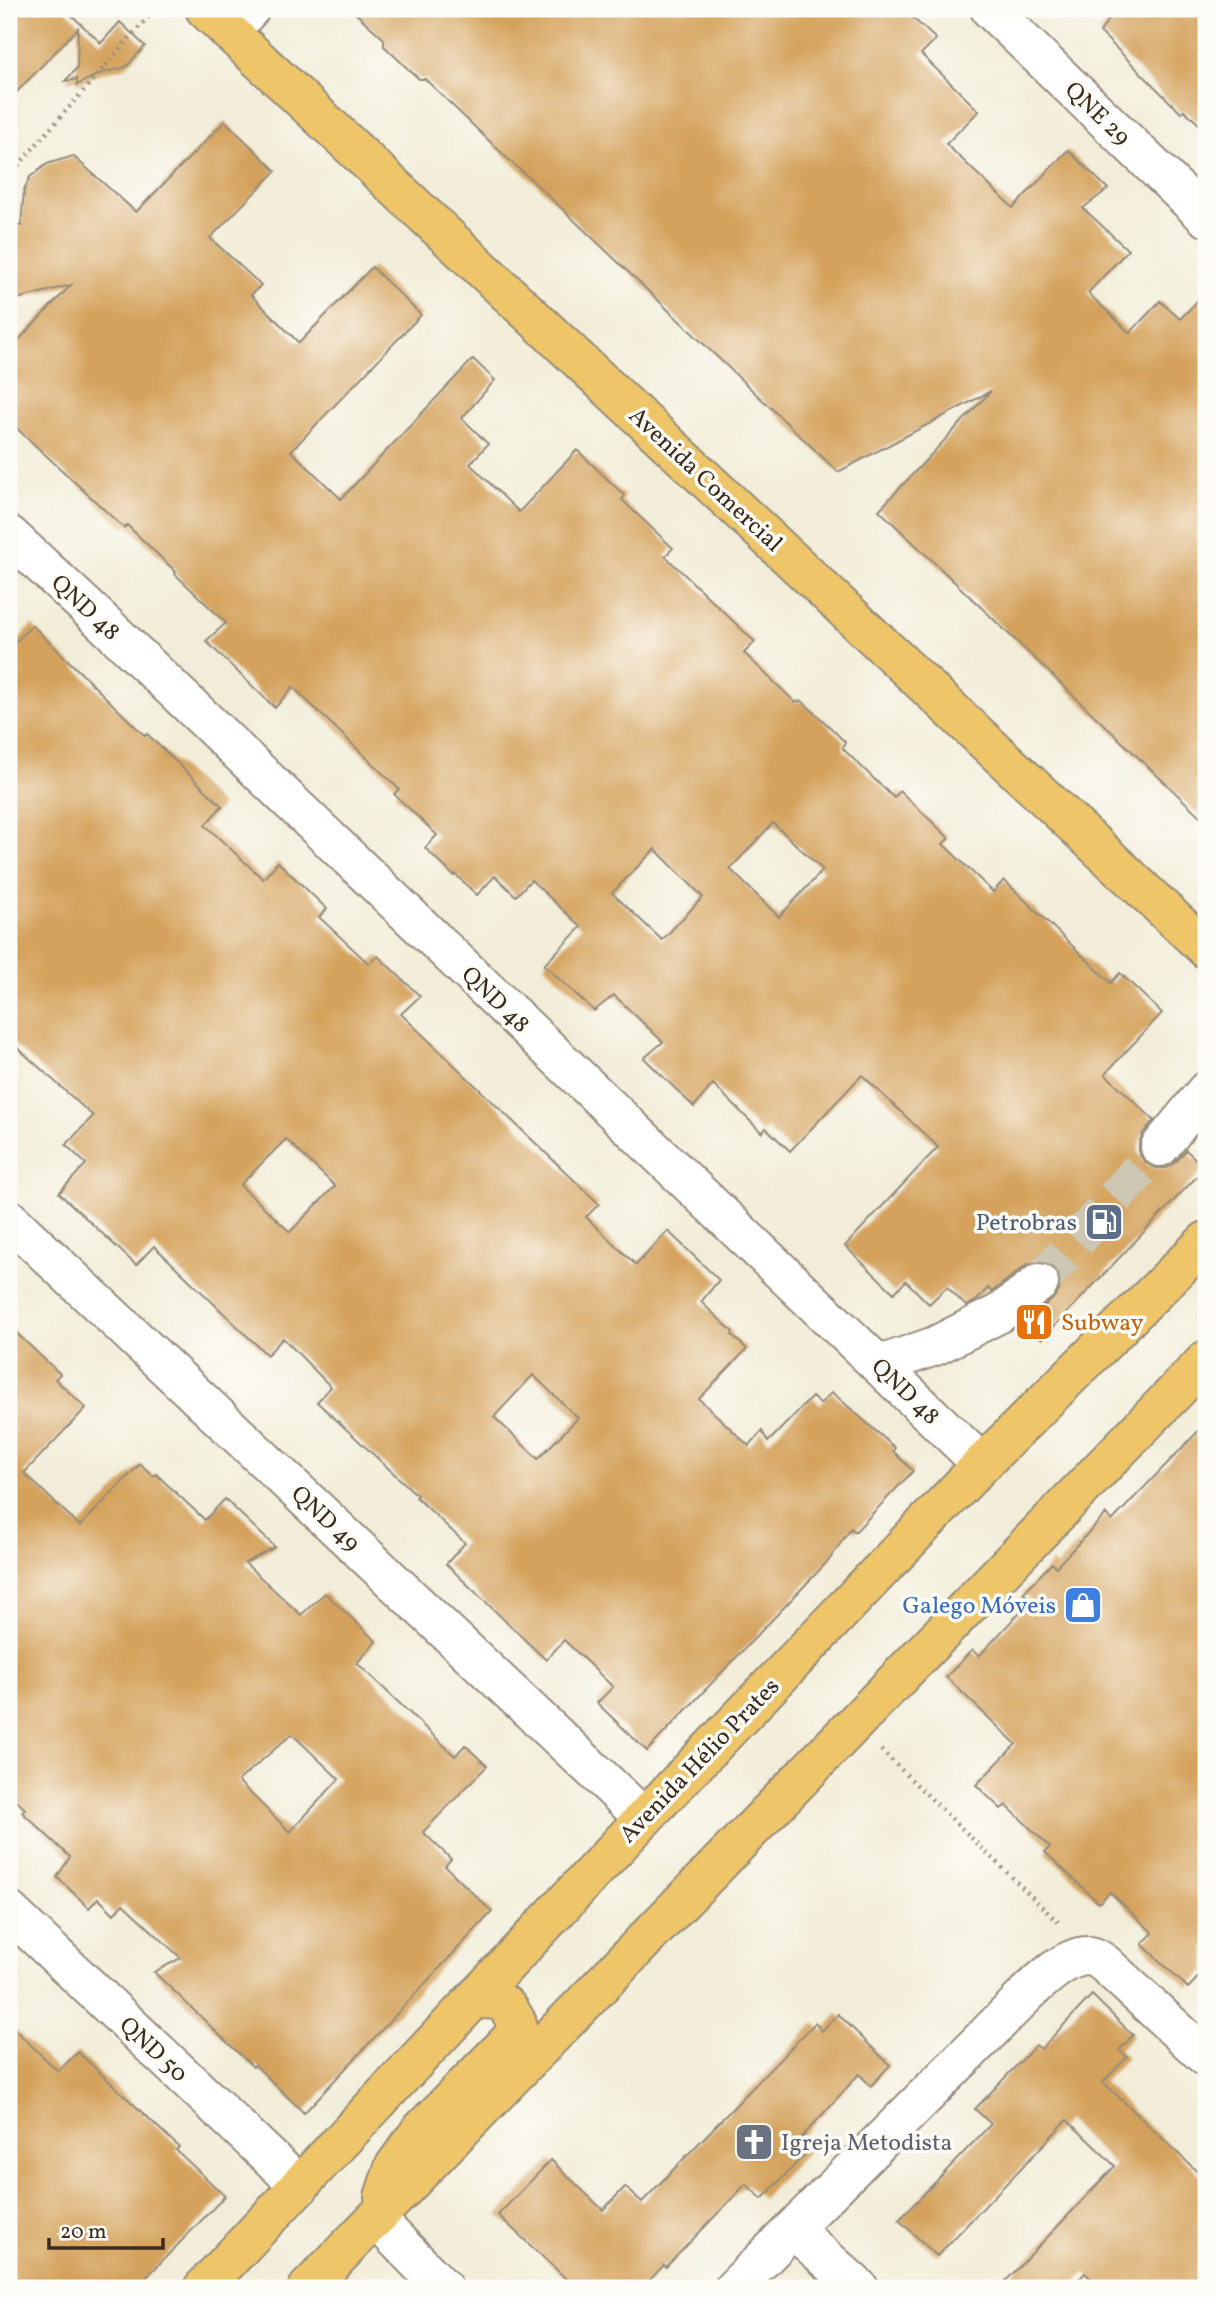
<svg xmlns="http://www.w3.org/2000/svg" width="1215" height="2297" viewBox="0 0 1215 2297" font-family="Vollkorn,serif">
<style>
.building{fill:#d4a25c;fill-rule:evenodd}
.lines{fill:none;stroke-linecap:round;stroke-linejoin:round}
.minor-tunnel{stroke:#cdc6b3;stroke-width:38;stroke-dasharray:38 19;stroke-linecap:butt}
.minor-casing{stroke:#968c7b;stroke-width:42}
.major-casing{stroke:#968c7b;stroke-width:42}
.path{stroke:#968c7b;stroke-width:4.5;stroke-dasharray:2 5;stroke-linecap:butt}
.minor{stroke:#fff;stroke-width:38}
.major{stroke:#eec569;stroke-width:38}
.labels{text-anchor:middle;stroke-width:7;stroke-linejoin:round;paint-order:stroke}
.street-label{font-size:24px;fill:#3b2a1e;stroke:#fdfcf7}
.service-label{font-size:24px;fill:#4e5e75;stroke:#fdfcf7;text-anchor:end}
.food-label{font-size:24px;fill:#c56008;stroke:#fdfcf7;text-anchor:start}
.shop-label{font-size:24px;fill:#366cbe;stroke:#fdfcf7;text-anchor:end}
.worship-label{font-size:24px;fill:#5b616d;stroke:#fdfcf7;text-anchor:start}
</style>
<rect width="100%" height="100%" fill="#fdfcf7"/>
<filter id="ink" filterUnits="userSpaceOnUse"><feTurbulence type="fractalNoise" baseFrequency=".0143" numOctaves="2"/><feDisplacementMap in="SourceGraphic" scale="14" xChannelSelector="R" yChannelSelector="G"/><feConvolveMatrix kernelMatrix="1 2 1 2 8 2 1 2 1" color-interpolation-filters="sRGB"/></filter>
<filter id="wash" filterUnits="userSpaceOnUse"><feTurbulence type="fractalNoise" baseFrequency=".00686" numOctaves="4" result="noise"/><feDisplacementMap in="SourceGraphic" scale="28" xChannelSelector="R" yChannelSelector="G"/><feGaussianBlur stdDeviation="1.57" result="paint"/><feColorMatrix in="noise" values="0 0 0 0 0 0 0 0 0 0 0 0 0 0 0 0 0 1.4 0 .05"/><feComposite in="paint" operator="in"/></filter>
<g filter="url(#wash)">
<rect width="100%" height="100%" fill="#f2edd8"/>
<g id="blocks">
<!-- building -->
<path class="building" d="M 9,9 L 65,9 L 101,43 L 120,22 L 145,46 L 126,67 L 99,74 L 77,85 L 77,79 L 65,81 L 77,68 L 78,28 L 9,100 Z
M 351,9 L 903,9 L 936,39 L 921,54 L 979,111 L 946,144 L 1013,208 L 1068,150 L 1108,189 L 1083,208 L 1128,250 L 1088,293 L 1130,333 L 1160,301 L 1180,319 L 1206,292 L 1206,822 L 879,510 L 991,391 L 838,472 L 535,183 L 508,159 L 425,79 L 419,79 L 406,67 L 384,46 L 384,39 Z
M 1116,9 L 1206,9 L 1206,131 L 1184,110 L 1181,113 L 1100,32 Z
M 225,121 L 276,171 L 210,238 L 261,285 L 251,295 L 299,343 L 372,267 L 421,315 L 291,451 L 341,499 L 473,359 L 495,380 L 462,418 L 488,444 L 470,464 L 519,512 L 577,450 L 625,496 L 622,500 L 673,548 L 665,556 L 755,642 L 744,653 L 795,702 L 802,701 L 831,728 L 845,742 L 843,749 L 894,798 L 900,791 L 949,838 L 943,844 L 993,892 L 1004,880 L 1111,983 L 1120,973 L 1162,1013 L 1105,1074 L 1154,1120 L 1143,1133 L 1139,1143 L 1139,1154 L 1146,1163 L 1156,1168 L 1167,1168 L 1177,1161 L 1186,1150 L 1205,1168 L 1042,1339 L 1024,1322 L 1052,1300 L 1059,1291 L 1061,1281 L 1057,1270 L 1048,1263 L 1037,1261 L 1026,1265 L 992,1292 L 988,1288 L 976,1301 L 966,1306 L 947,1287 L 929,1304 L 906,1281 L 894,1293 L 845,1246 L 938,1147 L 862,1075 L 790,1151 L 766,1128 L 762,1133 L 713,1084 L 694,1107 L 644,1058 L 663,1042 L 614,995 L 594,1011 L 544,965 L 581,927 L 531,880 L 516,896 L 495,876 L 477,895 L 455,874 L 454,876 L 425,848 L 437,835 L 394,794 L 399,789 L 293,687 L 275,708 L 206,641 L 226,623 L 175,574 L 176,572 L 127,525 L 124,528 L 9,421 L 9,350 L 71,285 L 9,301 L 9,225 L 21,226 L 24,190 L 30,177 L 47,164 L 73,156 L 136,212 ZM 773,823 L 823,870 L 779,917 L 730,869 ZM 655,849 L 703,897 L 662,940 L 612,893 Z
M 32,625 L 145,736 L 147,734 L 222,806 L 205,825 L 263,879 L 278,862 L 327,909 L 319,917 L 369,964 L 378,956 L 420,996 L 401,1014 L 599,1204 L 586,1217 L 636,1265 L 668,1231 L 719,1280 L 701,1302 L 733,1332 L 732,1335 L 747,1349 L 699,1399 L 749,1446 L 762,1431 L 768,1442 L 812,1397 L 820,1404 L 832,1392 L 895,1448 L 893,1451 L 913,1471 L 855,1532 L 851,1528 L 829,1560 L 647,1751 L 597,1703 L 613,1687 L 564,1640 L 546,1660 L 446,1564 L 465,1543 L 416,1497 L 417,1495 L 317,1402 L 331,1387 L 283,1338 L 267,1355 L 154,1246 L 136,1265 L 59,1193 L 86,1164 L 66,1145 L 93,1116 L 9,1040 L 9,649 ZM 286,1139 L 335,1186 L 290,1232 L 240,1185 ZM 533,1375 L 578,1418 L 538,1459 L 494,1417 Z
M 9,1326 L 60,1374 L 55,1379 L 86,1408 L 24,1473 L 80,1526 L 140,1464 L 153,1476 L 156,1474 L 205,1520 L 225,1499 L 275,1547 L 245,1563 L 301,1615 L 325,1593 L 376,1641 L 357,1663 L 455,1756 L 465,1745 L 487,1766 L 423,1832 L 451,1859 L 445,1866 L 492,1912 L 304,2113 L 255,2065 L 253,2067 L 154,1972 L 181,1958 L 123,1904 L 114,1914 L 98,1898 L 89,1908 L 57,1877 L 70,1857 L 22,1812 L 25,1809 L 9,1793 ZM 292,1734 L 339,1779 L 290,1832 L 238,1781 Z
M 1206,1423 L 1206,1969 L 1188,1988 L 1142,1944 L 1153,1933 L 1110,1892 L 1099,1903 L 1045,1852 L 1050,1847 L 1006,1805 L 1001,1809 L 976,1785 L 1016,1744 L 946,1677 L 972,1650 L 979,1656 L 1031,1600 L 1023,1593 L 1052,1563 L 1056,1567 L 1106,1514 L 1112,1521 Z
M 1092,1995 L 1133,2035 L 1119,2050 L 1127,2057 L 1103,2082 L 1206,2180 L 1206,2274 L 1193,2288 L 1101,2288 L 1085,2273 L 1071,2288 L 999,2288 L 1115,2166 L 1067,2120 L 937,2256 L 899,2220 L 991,2124 L 975,2109 L 1036,2045 L 1041,2049 Z
M 838,2014 L 890,2065 L 871,2086 L 859,2074 L 802,2137 L 812,2147 L 762,2199 L 746,2184 L 666,2267 L 664,2265 L 642,2288 L 576,2288 L 498,2215 L 551,2160 L 603,2210 L 625,2187 L 642,2202 L 815,2023 L 822,2031 Z
M 9,2024 L 58,2071 L 78,2052 L 179,2147 L 176,2150 L 225,2196 L 136,2288 L 9,2288 Z"/>
</g>
</g>
<g filter="url(#ink)">
<use href="#blocks" fill-opacity="0" stroke="#968c7b" stroke-width="2"/>
<g class="lines">
<!-- minor-tunnel -->
<path class="minor-tunnel" d="M 1039,1283 L 1160,1147"/>
<!-- minor casing -->
<g class="minor-casing">
<path id="minor" d="M 990,9 L 1206,217
M 229,32 L 250,9
M 9,535 L 107,626 L 982,1464
M 1160,1147 L 1206,1091
M 9,1219 L 644,1818
M 880,1365 L 935,1346 L 1000,1313 L 1039,1283
M 9,1911 L 300,2186
M 376,2219 L 443,2288
M 794,2230 L 859,2288
M 734,2288 L 1014,2007 C 1031,1990 1063,1955 1089,1956 C 1095,1956 1099,1960 1104,1963 L 1206,2057"/>
</g>
<!-- major casing -->
<g class="major-casing">
<path id="major" d="M 205,9 L 1206,949
M 384,2197 L 394,2167 L 420,2131 L 512,2038 L 517,2023 C 505,1999 499,1999 474,1999
M 203,2288 L 644,1818 L 982,1464 L 1206,1241
M 308,2288 L 1206,1360"/>
</g>
<!-- path -->
<path class="path" d="M 9,176 L 155,9
M 881,1750 L 1061,1925"/>
<!-- minor -->
<use href="#minor" class="minor"/>
<!-- major -->
<use href="#major" class="major"/>
</g>
</g>
<!-- icons -->
<defs>
<g id="fuel-square" transform="scale(2.0125)"><rect x="-9" y="-9" width="18" height="18" rx="4" fill="#5c6f8a" stroke="#fdfcf7"/><path d="M-5.5-6h7V0h2V4h1.3V-2.5L3-4.5l.8-.8L6-3V5H2.5V1h-1V6h-7ZM-4.2-4.7v3.2H.2V-4.7Z" fill="#fff"/></g>
<g id="restaurant-square" transform="scale(2.0125)"><rect x="-9" y="-9" width="18" height="18" rx="4" fill="#e8710a" stroke="#fdfcf7"/><path d="M-5-6h1v4h1v-4h1v4h1v-4h1v5L-1.5 .5V6h-2V.5L-5-1ZM5-6V6H3V1.5H1.5Q1.5-4 5-6Z" fill="#fff"/></g>
<g id="shop-square" transform="scale(2.0125)"><rect x="-9" y="-9" width="18" height="18" rx="4" fill="#3f7fe0" stroke="#fdfcf7"/><path d="M-5-2.5h2.3a2.7 3.5 0 0 1 5.4 0H5L5.5 6h-11ZM-1.5-2.5h3a1.5 2.3 0 0 0-3 0Z" fill="#fff"/></g>
<g id="church-square" transform="scale(2.0125)"><rect x="-9" y="-9" width="18" height="18" rx="4" fill="#6b7280" stroke="#fdfcf7"/><path d="M-1.2-6h2.4v3.5h3.3v2.4h-3.3V6h-2.4V-.1h-3.3v-2.4h3.3Z" fill="#fff"/></g>
</defs>
<g fill-rule="evenodd">
<use href="#fuel-square" x="1104" y="1222"/>
<use href="#restaurant-square" x="1034" y="1322"/>
<use href="#shop-square" x="1083" y="1605"/>
<use href="#church-square" x="754" y="2142"/>
</g>
<g class="labels">
<!-- street labels -->
<g class="street-label">
<text transform="translate(1098 113) rotate(44)" y="8">QNE 29</text>
<text transform="translate(706 479) rotate(43)" y="8">Avenida Comercial</text>
<text transform="translate(86 607) rotate(43)" y="8">QND 48</text>
<text transform="translate(496 999) rotate(44)" y="8">QND 48</text>
<text transform="translate(906 1391) rotate(44)" y="8">QND 48</text>
<text transform="translate(326 1518) rotate(43)" y="8">QND 49</text>
<text transform="translate(699 1760) rotate(-46)" y="8">Avenida Hélio Prates</text>
<text transform="translate(154 2049) rotate(43)" y="8">QND 50</text>
</g>
<!-- service labels -->
<g class="service-label">
<text x="1077" y="1230">Petrobras</text>
</g>
<!-- food labels -->
<g class="food-label">
<text x="1061" y="1330">Subway</text>
</g>
<!-- shop labels -->
<g class="shop-label">
<text x="1056" y="1613">Galego Móveis</text>
</g>
<!-- worship labels -->
<g class="worship-label">
<text x="781" y="2150">Igreja Metodista</text>
</g>
</g>
<!-- margin -->
<rect width="1215" height="2297" fill="none" stroke="#fdfcf7" stroke-width="35"/>
<!-- scale -->
<path d="M49 2238v10h114v-10" fill="none" stroke="#3b2a1e" stroke-width="3.5"/>
<text x="60" y="2238" font-size="21" fill="#3b2a1e" stroke="#fdfcf7" stroke-width="5" paint-order="stroke">20 m</text>
</svg>
